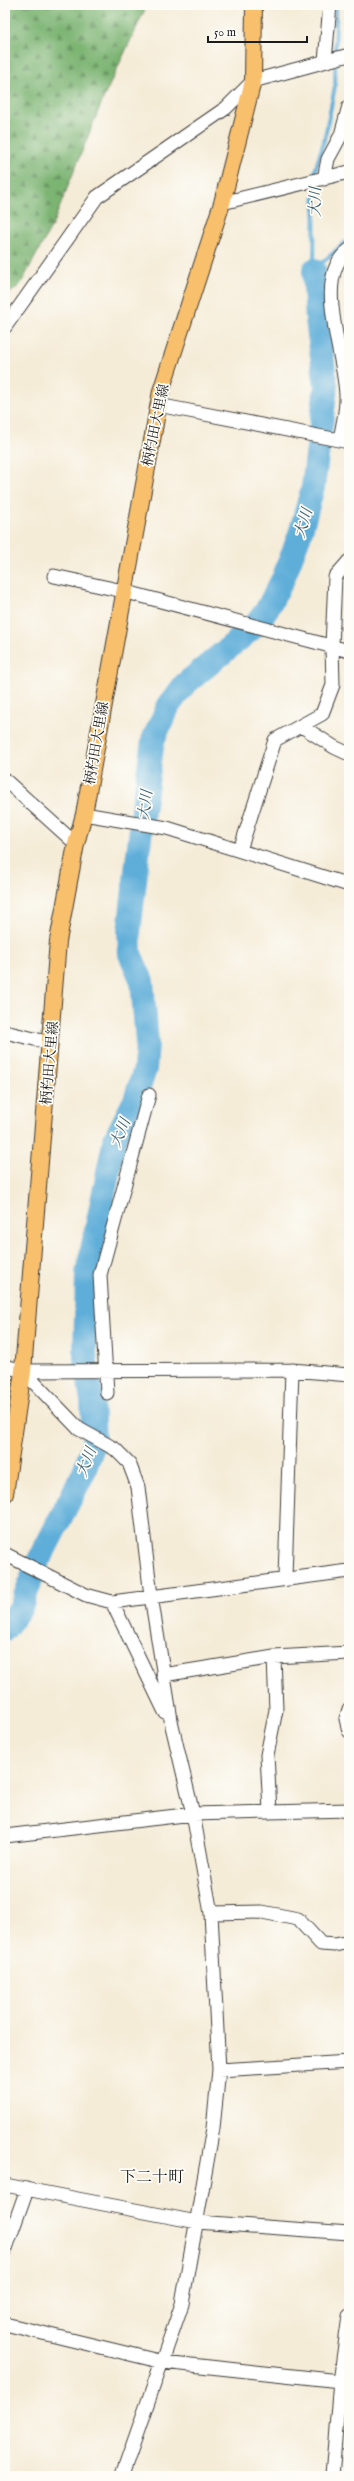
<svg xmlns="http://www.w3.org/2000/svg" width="354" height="2481" viewBox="0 0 354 2481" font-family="'IM FELL English','Noto Serif JP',serif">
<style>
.forest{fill:url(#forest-firs);stroke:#4c6847}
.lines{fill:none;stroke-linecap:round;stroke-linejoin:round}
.stream{stroke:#5faed9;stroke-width:4}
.river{stroke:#5faed9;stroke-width:24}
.minor-casing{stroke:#3d3b38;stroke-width:15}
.major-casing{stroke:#3d3b38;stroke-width:18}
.minor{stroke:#fff;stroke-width:13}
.major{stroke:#f8bf6c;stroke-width:16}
.labels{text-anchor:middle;stroke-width:3.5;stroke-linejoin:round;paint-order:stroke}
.street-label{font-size:14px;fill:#1c1c1c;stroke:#fdfcf7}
.water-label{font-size:15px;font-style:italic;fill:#3a5e71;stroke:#fdfcf7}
.quarter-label{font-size:16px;fill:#1c1c1c;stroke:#fdfcf7}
</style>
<defs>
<pattern id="forest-firs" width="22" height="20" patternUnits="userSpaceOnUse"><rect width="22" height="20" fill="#7bb472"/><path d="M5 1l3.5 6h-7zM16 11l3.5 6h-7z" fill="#64925d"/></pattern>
</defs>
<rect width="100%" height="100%" fill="#fdfcf7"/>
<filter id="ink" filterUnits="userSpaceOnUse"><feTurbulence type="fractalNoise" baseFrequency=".025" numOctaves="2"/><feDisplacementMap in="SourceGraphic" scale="8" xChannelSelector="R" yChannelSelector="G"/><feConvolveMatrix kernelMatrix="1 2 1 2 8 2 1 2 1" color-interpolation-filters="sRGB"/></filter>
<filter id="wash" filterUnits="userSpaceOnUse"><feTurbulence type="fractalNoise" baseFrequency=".012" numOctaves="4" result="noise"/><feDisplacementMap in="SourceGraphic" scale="16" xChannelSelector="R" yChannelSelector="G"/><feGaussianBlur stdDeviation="0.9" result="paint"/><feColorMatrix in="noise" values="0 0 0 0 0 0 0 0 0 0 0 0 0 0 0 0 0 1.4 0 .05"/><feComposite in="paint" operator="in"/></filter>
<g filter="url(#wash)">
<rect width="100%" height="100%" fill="#f5ecd8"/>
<!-- forest -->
<path class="forest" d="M 5,5 L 147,5 L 103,99 L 52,226 L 20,285 L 5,297 Z"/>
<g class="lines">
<!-- stream -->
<path class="stream" d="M 314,270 L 315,171 L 325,137 L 335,86 L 336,5
M 314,270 L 349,239"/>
<!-- river -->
<path class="river" d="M 5,1629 L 21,1607 L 37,1564 L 83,1474 L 94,1443 L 92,1401 L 85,1356 L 87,1274 L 115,1139 L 135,1100 L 145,1069 L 147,1043 L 142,981 L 130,954 L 129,932 L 143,811 L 153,740 L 169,705 L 185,684 L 254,627 L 266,611 L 283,579 L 300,534 L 313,487 L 326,386 L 317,320 L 314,270"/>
</g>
</g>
<g filter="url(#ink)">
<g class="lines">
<!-- minor casing -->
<g class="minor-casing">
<path id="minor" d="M 325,61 L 330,5
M 324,179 L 328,159 L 341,135 L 349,106
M 222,203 L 349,172
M 5,327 L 97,197 L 226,108 L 253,81 L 349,55
M 158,405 L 349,442
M 340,440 C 342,427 346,413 346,400 C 348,361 310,278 349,250
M 54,576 L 123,591 L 349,651
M 303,727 L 334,747 L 349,754
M 5,780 L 76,844
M 84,814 L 167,828 L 349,885
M 240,850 L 275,740 L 322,714 L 333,685 L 332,646 L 335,577 L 349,561
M 5,1032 L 51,1043
M 5,1366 L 23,1371 L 292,1370 L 349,1375
M 23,1371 L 79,1429 L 115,1449 L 129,1463 L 138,1487 L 151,1596 L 172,1726 L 193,1814 L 211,1913 L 219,2070 L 213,2128 L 182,2304 L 122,2476
M 107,1393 L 100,1275 L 149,1095
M 5,1554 L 86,1595 L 112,1602 L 349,1571
M 285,1577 L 292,1370
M 112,1602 L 165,1712
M 274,1657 L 349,1653
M 163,1675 L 274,1657 L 276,1710 L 267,1755 L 270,1811
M 349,1709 L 346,1719 L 349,1731
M 5,1836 L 193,1814 L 349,1810
M 211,1913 L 262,1912 L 298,1919 L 321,1944 L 335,1945 L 349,1942
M 219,2070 L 349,2062
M 5,2185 L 197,2222 L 349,2233
M 5,2251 L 27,2189
M 5,2324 L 163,2362 L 340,2381
M 332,2476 L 340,2381 L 349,2316"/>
</g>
<!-- major casing -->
<g class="major-casing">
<path id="major" d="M 5,1494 L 23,1371 L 58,941 L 76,844 L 84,814 L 161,391 L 222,203 L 253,81 L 254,5"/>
</g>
<!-- minor -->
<use href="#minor" class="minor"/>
<!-- major -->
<use href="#major" class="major"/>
</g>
</g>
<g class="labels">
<!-- street labels -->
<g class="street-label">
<text transform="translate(155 425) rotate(-78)" y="5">柄杓田大里線</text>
<text transform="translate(96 743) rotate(-80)" y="5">柄杓田大里線</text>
<text transform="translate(49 1063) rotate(-85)" y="5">柄杓田大里線</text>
</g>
<!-- water labels -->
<g class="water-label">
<text transform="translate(315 202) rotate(-89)" y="5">大川</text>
<text transform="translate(303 523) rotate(-73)" y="5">大川</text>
<text transform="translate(145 805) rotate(-83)" y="5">大川</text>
<text transform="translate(120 1133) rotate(-68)" y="5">大川</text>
<text transform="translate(86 1462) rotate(-69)" y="5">大川</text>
</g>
<!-- quarter labels -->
<g class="quarter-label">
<text x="152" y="2182">下二十町</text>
</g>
</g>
<!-- margin -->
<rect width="354" height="2481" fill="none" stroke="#fdfcf7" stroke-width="20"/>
<!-- scale -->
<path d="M208 36v6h99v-6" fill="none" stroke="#1c1c1c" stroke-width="2"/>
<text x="214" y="36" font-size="12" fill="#1c1c1c" stroke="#fdfcf7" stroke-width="3" paint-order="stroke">50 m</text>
</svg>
